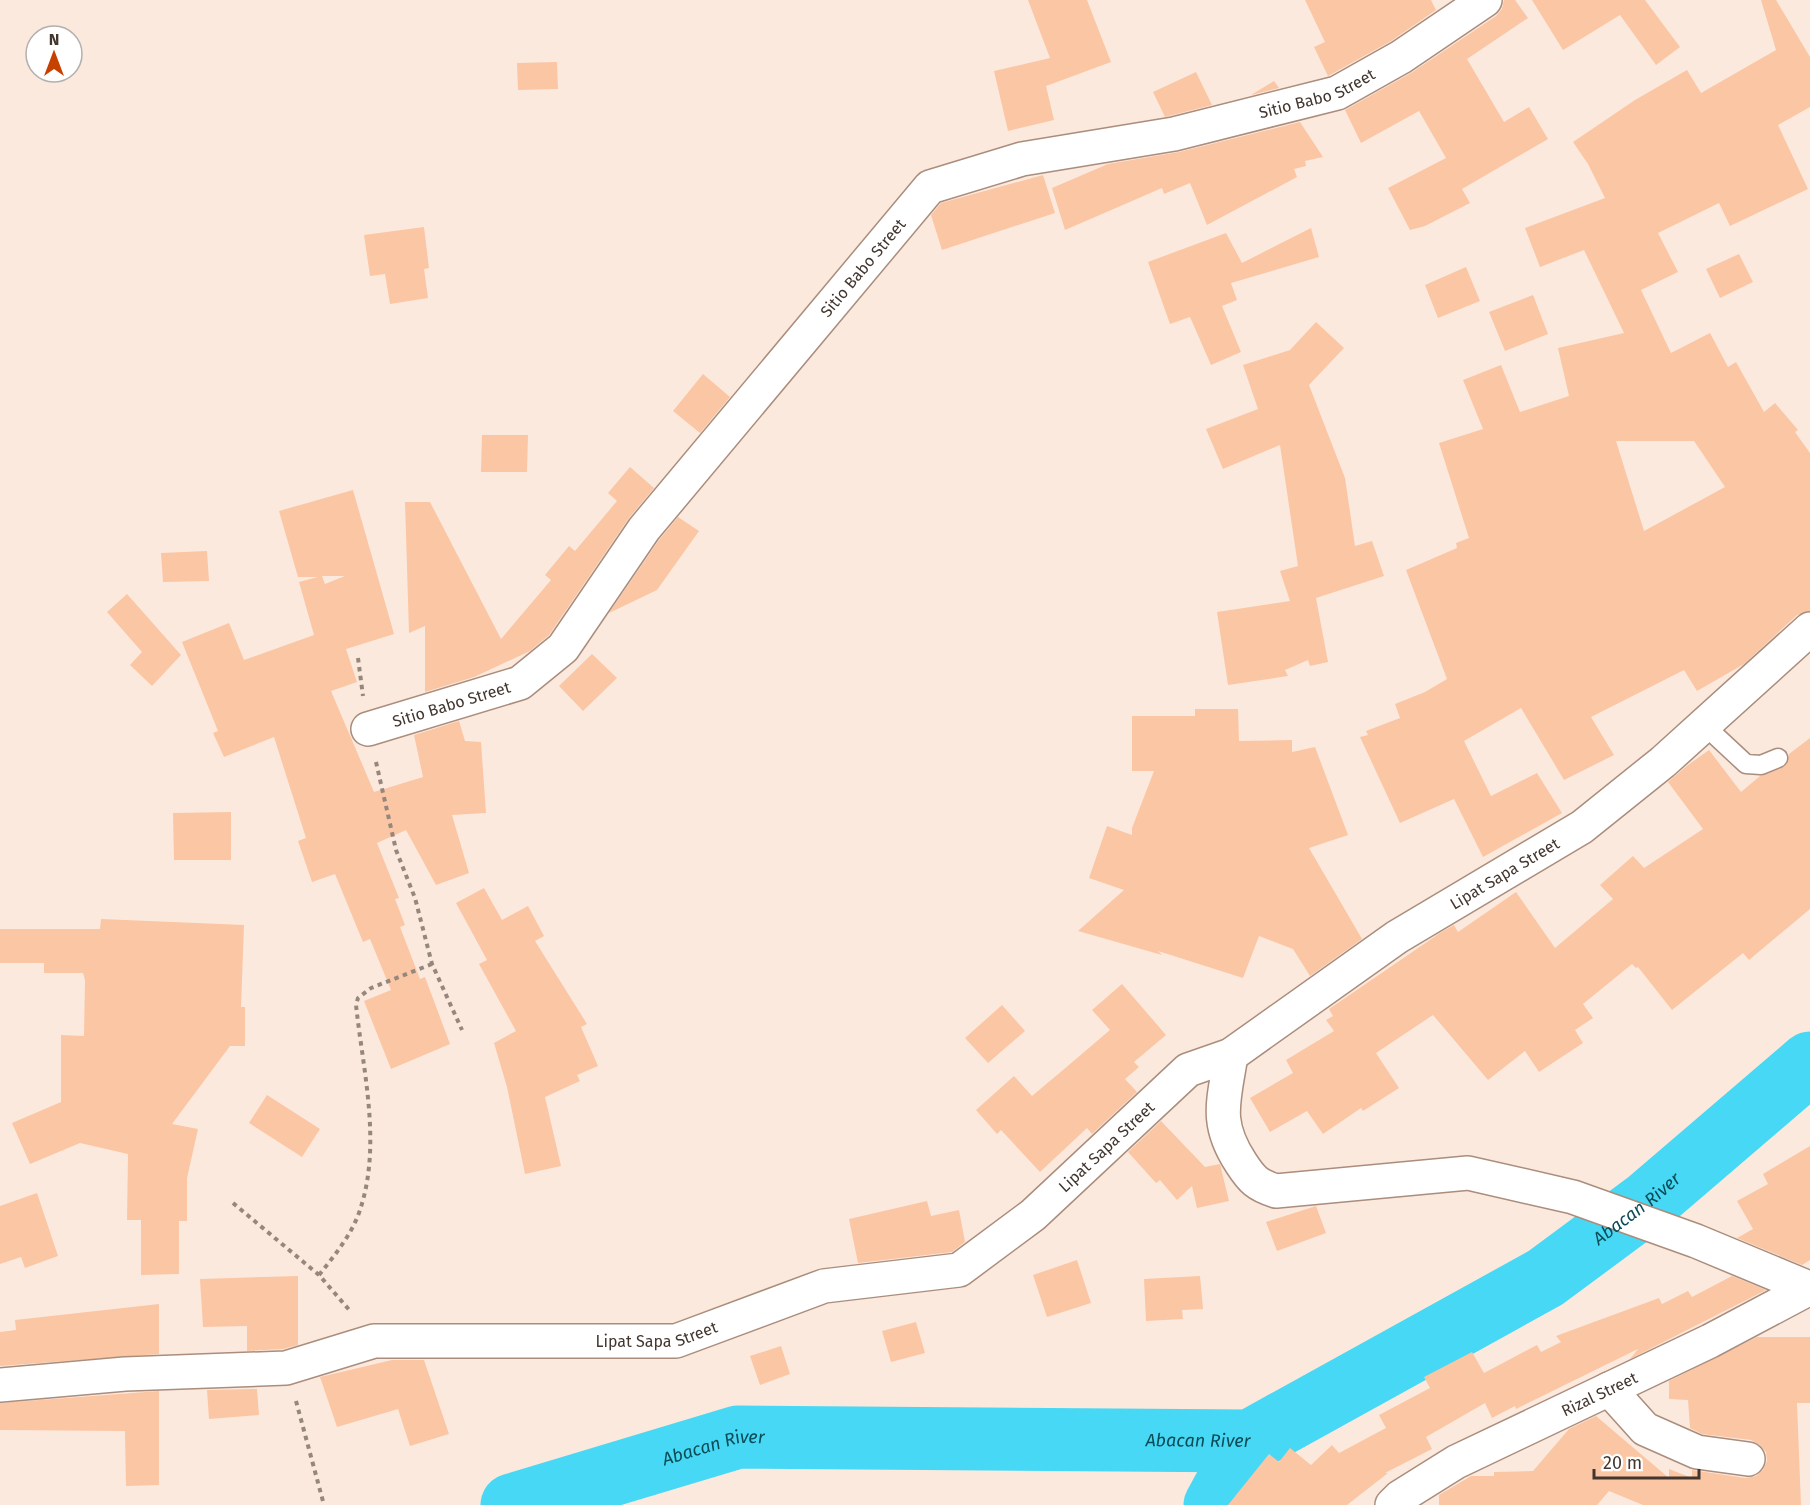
<svg xmlns="http://www.w3.org/2000/svg" width="1810" height="1505" viewBox="0 0 1810 1505" font-family="'Fira Sans',sans-serif">
<style>
.lines{fill:none;stroke-linecap:round;stroke-linejoin:round}
.river{stroke:#46d8f4;stroke-width:63}
.building{fill:#fbc6a4;fill-rule:evenodd}
.service-casing{stroke:#aa8d7c;stroke-width:21}
.minor-casing{stroke:#aa8d7c;stroke-width:36}
.path{stroke:#96877d;stroke-width:4;stroke-dasharray:4.5 4.5;stroke-linecap:butt}
.service{stroke:#fff;stroke-width:18}
.minor{stroke:#fff;stroke-width:33}
.labels{text-anchor:middle;stroke-width:4.5;stroke-linejoin:round;paint-order:stroke}
.street-label{font-size:16px;fill:#42362f;stroke:#fff}
.water-label{font-size:18px;font-style:italic;fill:#0b4b56;stroke:#fff}
</style>
<rect width="100%" height="100%" fill="#fce9dd"/>
<g class="lines">
<!-- river -->
<g class="river">
<path id="s1" d="M 512,1505 L 738,1437 L 1250,1441 L 1545,1278 L 1649,1201 L 1810,1063"/>
<path d="M 1215,1505 L 1250,1441"/>
</g>
</g>
<!-- building -->
<path class="building" d="M 1028,0 L 1087,0 L 1111,62 L 1046,86 L 1054,120 L 1008,131 L 994,71 L 1050,58 Z
M 1305,0 L 1431,0 L 1436,10 L 1391,41 L 1328,76 L 1314,47 L 1325,42 Z
M 1504,0 L 1515,0 L 1528,18 L 1467,59 L 1504,122 L 1529,107 L 1548,139 L 1462,189 L 1470,203 L 1425,226 L 1410,230 L 1388,188 L 1446,158 L 1419,111 L 1361,143 L 1345,110 L 1411,73 L 1496,16 L 1502,9 Z
M 1532,0 L 1645,0 L 1680,47 L 1656,65 L 1620,15 L 1563,50 Z
M 1761,0 L 1776,0 L 1810,57 L 1810,107 L 1778,125 L 1808,189 L 1730,226 L 1719,203 L 1658,233 L 1678,272 L 1641,290 L 1671,353 L 1710,333 L 1728,367 L 1736,362 L 1764,412 L 1775,403 L 1798,430 L 1795,432 L 1810,453 L 1810,611 L 1797,615 L 1744,664 L 1697,691 L 1684,670 L 1591,717 L 1614,755 L 1564,780 L 1521,708 L 1464,741 L 1491,796 L 1537,773 L 1562,813 L 1483,857 L 1454,799 L 1400,823 L 1360,737 L 1368,735 L 1366,731 L 1400,718 L 1395,704 L 1425,692 L 1447,679 L 1406,570 L 1457,548 L 1456,543 L 1469,538 L 1439,443 L 1483,429 L 1463,380 L 1501,365 L 1520,412 L 1569,396 L 1558,348 L 1624,333 L 1584,250 L 1540,267 L 1525,228 L 1605,198 L 1588,164 L 1573,142 L 1635,100 L 1687,70 L 1701,93 L 1776,50 ZM 1616,441 L 1694,441 L 1725,487 L 1644,531 Z
M 557,62 L 558,89 L 518,90 L 517,63 Z
M 1196,72 L 1212,105 L 1165,117 L 1153,92 Z
M 1274,81 L 1279,88 L 1251,95 Z
M 1300,122 L 1323,157 L 1305,161 L 1306,166 L 1294,169 L 1297,177 L 1207,225 L 1190,183 L 1164,194 L 1162,188 L 1065,230 L 1052,188 L 1108,164 L 1179,152 Z
M 1043,175 L 1055,213 L 942,250 L 931,215 L 941,203 Z
M 424,227 L 429,268 L 424,269 L 428,298 L 390,304 L 385,274 L 370,276 L 364,235 Z
M 1311,228 L 1319,257 L 1231,283 L 1237,300 L 1222,306 L 1241,352 L 1211,365 L 1190,317 L 1170,324 L 1148,262 L 1226,233 L 1242,263 Z
M 1739,254 L 1753,282 L 1720,298 L 1706,269 Z
M 1466,267 L 1480,301 L 1438,318 L 1425,285 Z
M 1533,295 L 1548,334 L 1505,351 L 1489,312 Z
M 1316,322 L 1344,348 L 1309,385 L 1345,478 L 1355,546 L 1372,541 L 1384,576 L 1316,598 L 1328,662 L 1310,666 L 1308,660 L 1285,670 L 1288,676 L 1228,685 L 1217,612 L 1290,601 L 1280,571 L 1298,566 L 1280,445 L 1223,469 L 1206,429 L 1258,409 L 1243,365 L 1290,350 Z
M 703,374 L 730,397 L 700,433 L 673,411 Z
M 482,435 L 528,435 L 527,472 L 481,472 Z
M 630,467 L 654,488 L 629,518 L 549,635 L 530,651 L 474,677 L 425,692 L 425,626 L 409,633 L 405,502 L 430,502 L 501,639 L 551,580 L 545,575 L 569,546 L 575,551 L 617,501 L 608,493 Z
M 353,490 L 394,634 L 346,649 L 357,682 L 331,691 L 374,792 L 423,777 L 414,735 L 459,721 L 465,741 L 481,742 L 486,813 L 452,815 L 469,873 L 436,885 L 406,830 L 377,843 L 399,898 L 395,899 L 405,925 L 400,927 L 420,979 L 425,977 L 450,1044 L 391,1069 L 364,1001 L 391,990 L 370,939 L 363,942 L 335,874 L 312,882 L 298,841 L 306,838 L 274,737 L 224,757 L 213,733 L 218,731 L 182,642 L 229,623 L 244,660 L 314,635 L 299,582 L 318,577 L 298,577 L 279,511 ZM 322,576 L 345,576 L 325,584 Z
M 678,517 L 699,531 L 657,590 L 609,613 L 659,540 Z
M 207,551 L 209,581 L 163,582 L 161,553 Z
M 127,594 L 181,655 L 152,686 L 130,665 L 142,652 L 107,612 Z
M 592,654 L 617,678 L 583,711 L 559,686 Z
M 1195,709 L 1238,709 L 1239,741 L 1292,740 L 1292,752 L 1315,747 L 1348,835 L 1309,848 L 1362,939 L 1310,976 L 1293,949 L 1259,936 L 1243,978 L 1158,951 L 1162,955 L 1078,931 L 1124,890 L 1089,878 L 1107,826 L 1132,835 L 1132,828 L 1154,771 L 1132,771 L 1132,716 L 1195,716 Z
M 1810,738 L 1810,909 L 1749,960 L 1743,953 L 1672,1010 L 1638,967 L 1636,968 L 1632,964 L 1583,1004 L 1593,1018 L 1575,1030 L 1583,1043 L 1539,1072 L 1525,1051 L 1488,1080 L 1433,1015 L 1376,1053 L 1399,1088 L 1363,1111 L 1361,1108 L 1323,1134 L 1307,1111 L 1270,1132 L 1250,1098 L 1293,1073 L 1286,1060 L 1334,1031 L 1326,1020 L 1333,1016 L 1329,1009 L 1440,933 L 1454,925 L 1458,932 L 1516,892 L 1555,948 L 1613,899 L 1600,885 L 1633,856 L 1644,868 L 1703,829 L 1668,782 L 1688,765 L 1709,750 L 1741,792 L 1760,776 L 1786,765 L 1789,754 Z
M 231,812 L 231,860 L 174,860 L 173,813 Z
M 484,888 L 502,920 L 528,906 L 544,936 L 535,941 L 587,1024 L 581,1027 L 598,1066 L 577,1075 L 580,1081 L 545,1097 L 561,1166 L 525,1174 L 507,1087 L 494,1043 L 516,1031 L 479,964 L 487,960 L 456,903 Z
M 101,919 L 244,925 L 241,1007 L 245,1007 L 245,1046 L 230,1046 L 172,1124 L 198,1129 L 187,1178 L 187,1221 L 179,1221 L 179,1274 L 141,1275 L 141,1220 L 127,1220 L 128,1154 L 80,1143 L 30,1164 L 12,1123 L 61,1102 L 61,1035 L 84,1036 L 85,980 L 83,973 L 44,973 L 44,963 L 0,963 L 0,929 L 100,929 Z
M 1122,984 L 1166,1035 L 1134,1062 L 1139,1067 L 1125,1079 L 1137,1092 L 1092,1134 L 1087,1128 L 1040,1172 L 1001,1130 L 997,1134 L 976,1110 L 1014,1076 L 1032,1096 L 1063,1070 L 1110,1030 L 1092,1010 Z
M 1002,1005 L 1025,1031 L 988,1063 L 965,1038 Z
M 267,1095 L 320,1129 L 302,1157 L 249,1123 Z
M 1161,1121 L 1205,1167 L 1220,1164 L 1229,1201 L 1197,1208 L 1192,1186 L 1177,1200 L 1160,1180 L 1156,1183 L 1128,1152 Z
M 1810,1146 L 1810,1260 L 1802,1265 L 1737,1238 L 1753,1229 L 1737,1201 L 1768,1184 L 1763,1174 Z
M 37,1193 L 58,1256 L 25,1268 L 21,1257 L 0,1264 L 0,1206 Z
M 927,1201 L 931,1216 L 959,1210 L 965,1242 L 952,1252 L 858,1263 L 849,1219 Z
M 1316,1206 L 1326,1233 L 1277,1251 L 1266,1222 Z
M 1077,1260 L 1091,1303 L 1047,1317 L 1033,1275 Z
M 298,1276 L 298,1345 L 283,1349 L 247,1351 L 247,1326 L 203,1327 L 200,1279 Z
M 1200,1276 L 1203,1309 L 1182,1310 L 1183,1319 L 1146,1321 L 1144,1279 Z
M 1732,1276 L 1766,1290 L 1630,1359 L 1638,1349 L 1516,1409 L 1515,1406 L 1492,1418 L 1485,1403 L 1426,1437 L 1432,1449 L 1385,1473 L 1388,1473 L 1347,1505 L 1228,1505 L 1269,1454 L 1279,1462 L 1290,1448 L 1311,1465 L 1332,1445 L 1339,1453 L 1386,1428 L 1379,1415 L 1430,1388 L 1424,1377 L 1472,1352 L 1484,1373 L 1537,1345 L 1541,1352 L 1561,1342 L 1556,1336 L 1659,1298 L 1662,1304 L 1688,1291 L 1692,1297 Z
M 159,1304 L 159,1354 L 0,1366 L 0,1332 L 16,1330 L 15,1320 Z
M 916,1322 L 925,1353 L 891,1362 L 882,1331 Z
M 1757,1337 L 1810,1337 L 1810,1403 L 1797,1403 L 1801,1505 L 1643,1505 L 1609,1491 L 1597,1505 L 1439,1505 L 1439,1495 L 1471,1476 L 1494,1476 L 1494,1472 L 1533,1471 L 1569,1429 L 1596,1416 L 1669,1478 L 1669,1469 L 1692,1478 L 1692,1470 L 1745,1478 L 1756,1476 L 1763,1470 L 1767,1461 L 1766,1452 L 1760,1445 L 1751,1440 L 1702,1434 L 1690,1428 L 1688,1400 L 1669,1399 L 1669,1381 Z
M 781,1346 L 790,1374 L 760,1385 L 750,1356 Z
M 392,1360 L 424,1360 L 449,1434 L 410,1446 L 398,1409 L 337,1427 L 320,1377 Z
M 257,1389 L 259,1415 L 209,1419 L 207,1390 Z
M 159,1391 L 159,1485 L 126,1486 L 125,1431 L 0,1430 L 0,1403 Z"/>
<g class="lines">
<!-- service casing -->
<g class="service-casing">
<path id="service" d="M 1703,724 L 1746,764 L 1761,765 L 1778,758"/>
</g>
<!-- minor casing -->
<g class="minor-casing">
<g id="minor">
<path id="s2" d="M 368,729 L 520,683 L 563,648 L 644,529 L 930,187 L 1022,159 L 1174,134 L 1337,93 L 1401,57 L 1485,0"/>
<path d="M 1231,1055 C 1224,1101 1214,1122 1241,1163 C 1252,1180 1257,1185 1276,1191 L 1468,1173 L 1573,1197 L 1696,1241 L 1809,1288"/>
<path id="s3" d="M 0,1385 L 125,1374 L 286,1368 L 374,1341 L 676,1341 L 824,1286 L 959,1270 L 1033,1215 L 1188,1070 L 1231,1055 L 1397,937 L 1582,827 L 1663,762 L 1810,629"/>
<path d="M 1609,1389 L 1645,1429 L 1697,1452 L 1748,1459"/>
<path id="s4" d="M 1392,1505 L 1400,1497 L 1456,1462 L 1710,1341 L 1810,1288"/>
</g>
</g>
<!-- path -->
<path class="path" d="M 358,658 L 363,696
M 376,762 L 396,850 L 415,898 L 432,964 L 462,1030
M 233,1203 L 319,1275 L 351,1312
M 319,1275 C 335,1255 352,1234 360,1210 C 382,1144 363,1071 356,1005 L 358,998 L 371,988 L 432,964
M 296,1401 L 324,1505"/>
<!-- service -->
<use href="#service" class="service"/>
<!-- minor -->
<use href="#minor" class="minor"/>
</g>
<g class="labels">
<!-- street labels -->
<g class="street-label">
<text dy="6" stroke="none"><textPath href="#s2" startOffset="1203">Sitio Babo Street</textPath></text>
<text dy="6" stroke="none"><textPath href="#s2" startOffset="699">Sitio Babo Street</textPath></text>
<text dy="6" stroke="none"><textPath href="#s2" startOffset="87">Sitio Babo Street</textPath></text>
<text dy="6" stroke="none"><textPath href="#s3" startOffset="1653">Lipat Sapa Street</textPath></text>
<text dy="6" stroke="none"><textPath href="#s3" startOffset="1167">Lipat Sapa Street</textPath></text>
<text dy="6" stroke="none"><textPath href="#s3" startOffset="662">Lipat Sapa Street</textPath></text>
<text dy="6" stroke="none"><textPath href="#s4" startOffset="236">Rizal Street</textPath></text>
</g>
<!-- water labels -->
<g class="water-label">
<text dy="6" stroke="none"><textPath href="#s1" startOffset="1200">Abacan River</textPath></text>
<text dy="6" stroke="none"><textPath href="#s1" startOffset="696">Abacan River</textPath></text>
<text dy="6" stroke="none"><textPath href="#s1" startOffset="210">Abacan River</textPath></text>
</g>
</g>
<!-- north arrow -->
<g transform="translate(54 54)"><circle r="28" fill="#ffffff" stroke="#b3afac" stroke-width="1.5"/>
<path d="M0-4.5L10 22L0 15L-10 22Z" fill="#c64000"/>
<text y="-9" font-size="16" font-weight="bold" text-anchor="middle" fill="#42362f">N</text>
</g>
<!-- scale -->
<path d="M1594 1469v9h105v-9" fill="none" stroke="#42362f" stroke-width="3"/>
<text x="1603" y="1469" font-size="18" fill="#42362f" stroke="#ffffff" stroke-width="4.5" paint-order="stroke">20 m</text>
</svg>
